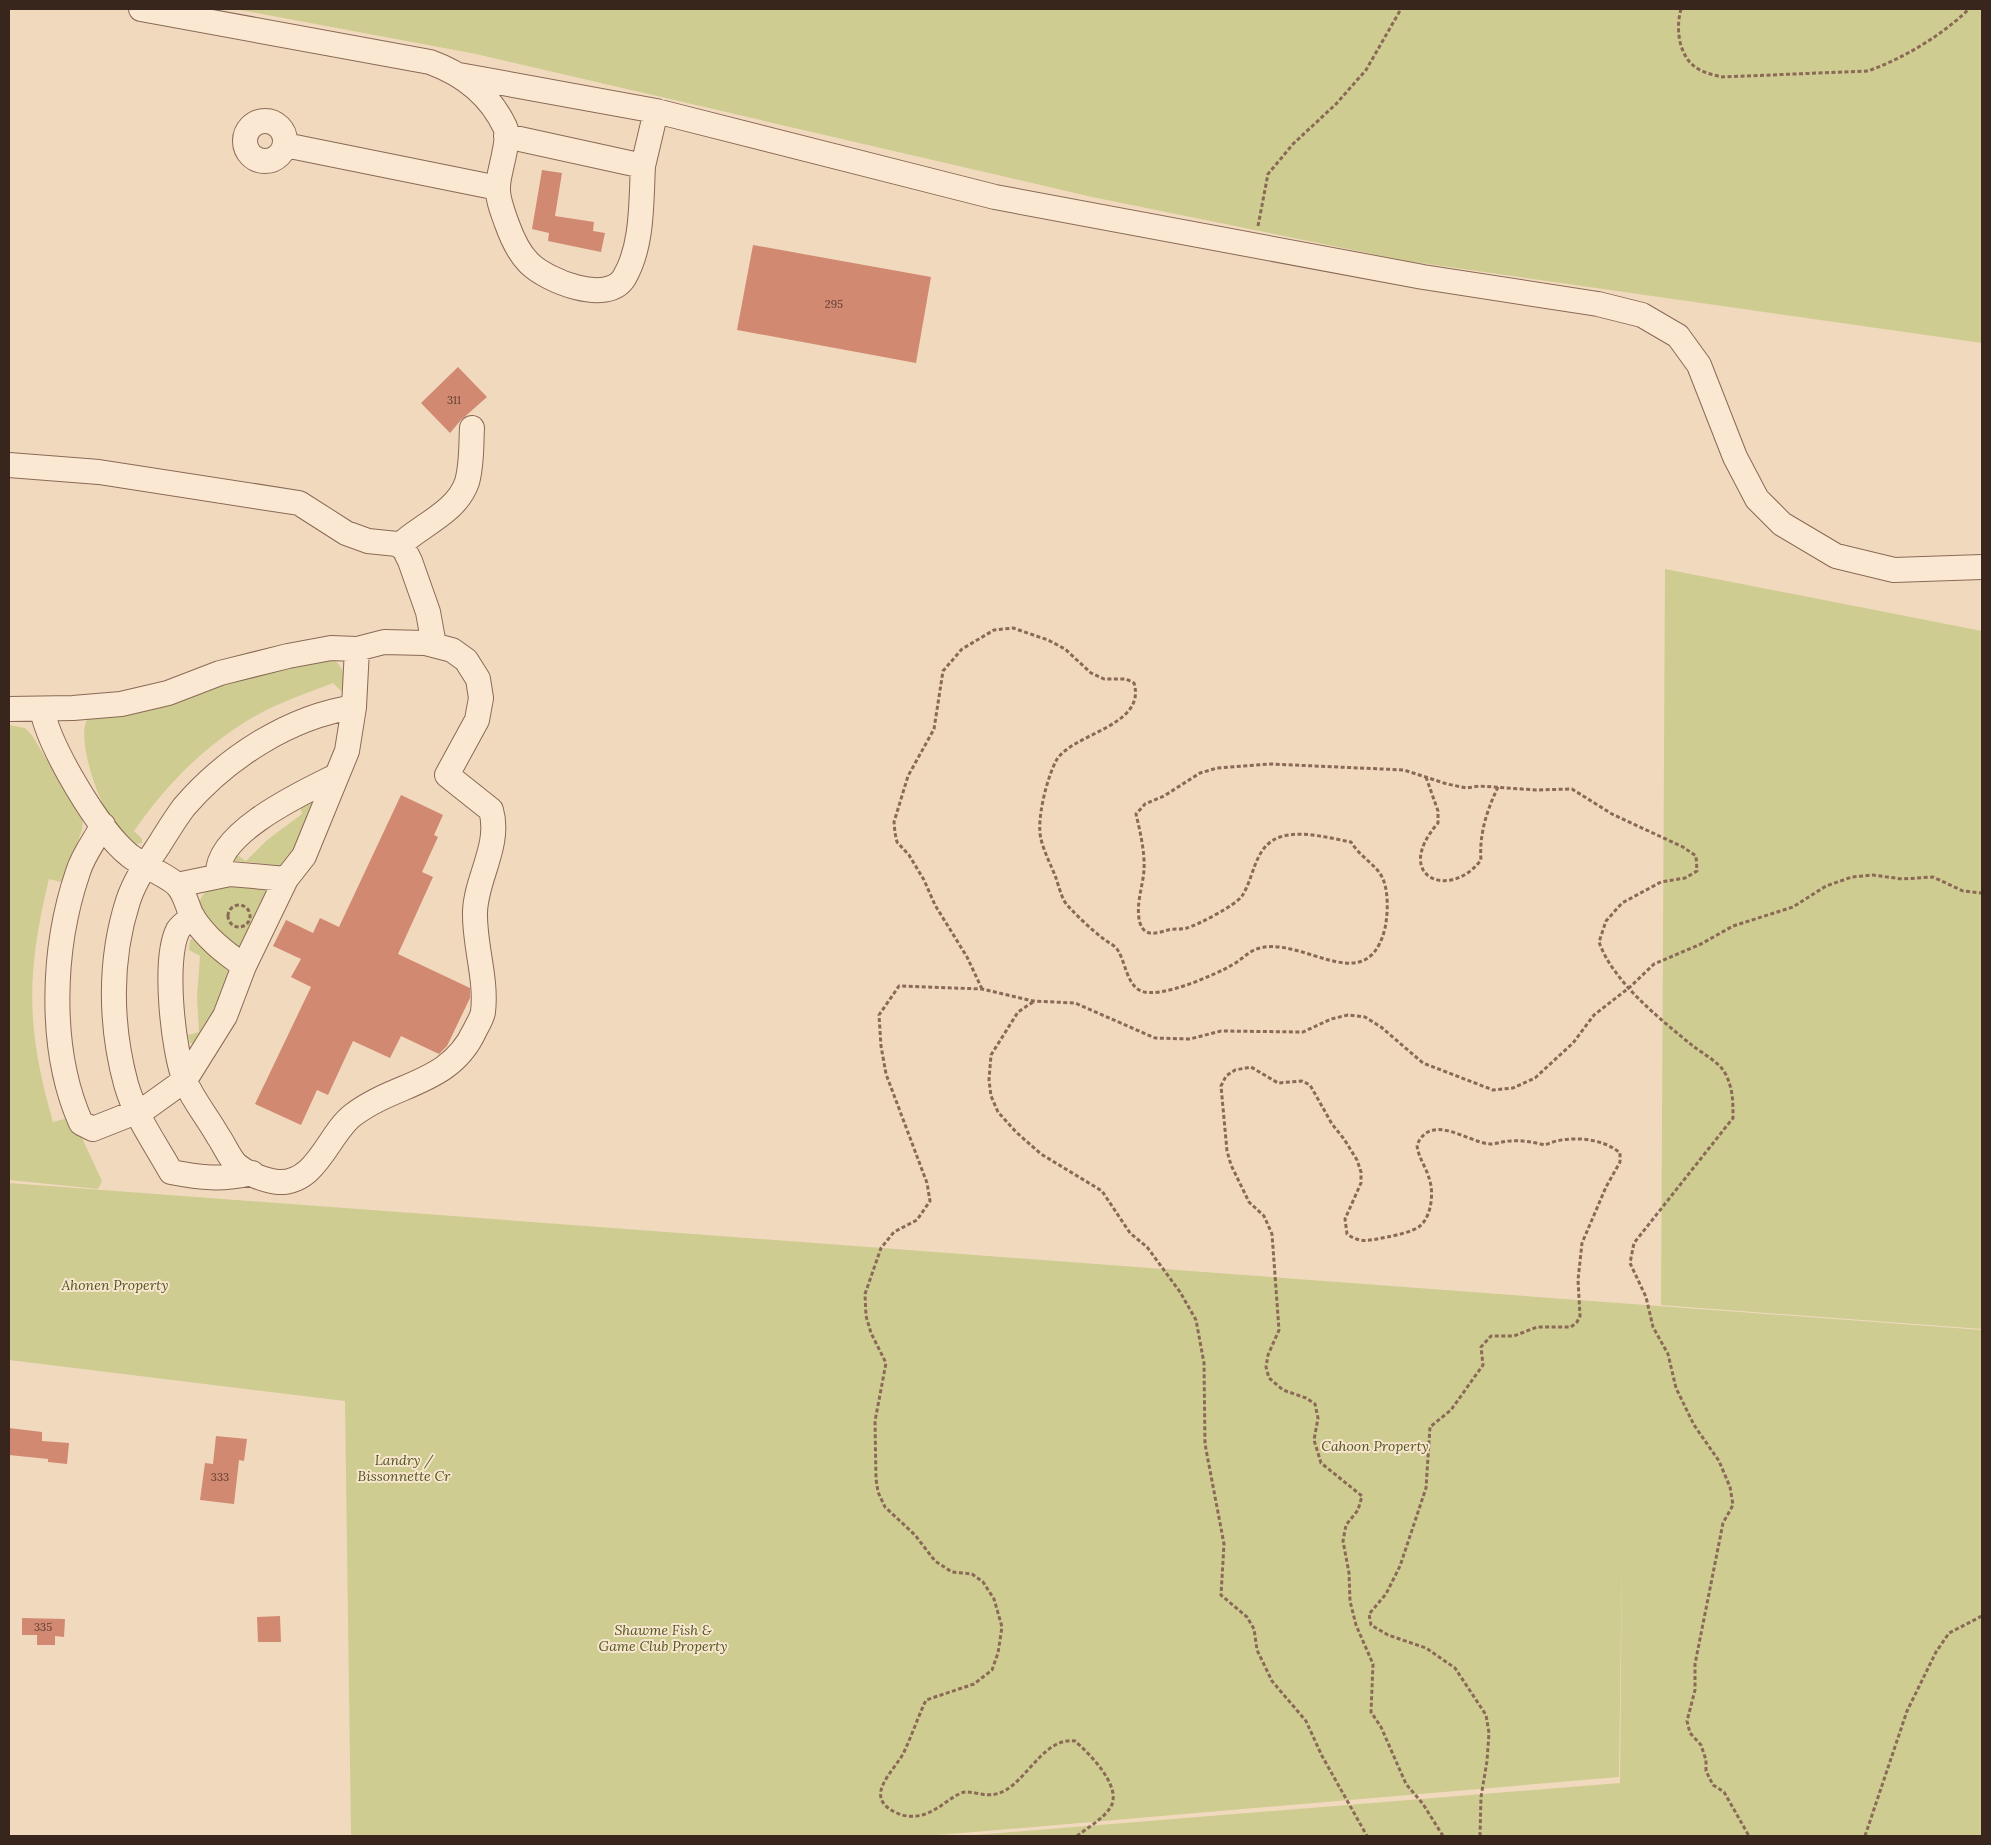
<svg xmlns="http://www.w3.org/2000/svg" width="1991" height="1845" viewBox="0 0 1991 1845" font-family="Lora,serif">
<style>
.green{fill:#cfcc91}
.building{fill:#d18971}
.lines{fill:none;stroke-linecap:round;stroke-linejoin:round}
.minor-casing{stroke:#8a6956;stroke-width:26}
.path{stroke:#8a6956;stroke-width:3;stroke-dasharray:4 2.5;stroke-linecap:butt}
.minor{stroke:#fbe8d2;stroke-width:24}
.labels{text-anchor:middle;stroke-width:4;stroke-linejoin:round;paint-order:stroke}
.number-label{font-size:11px;fill:#5e3e30}
.park-label{font-size:14px;font-style:italic;fill:#515620;stroke:#f8e5ce}
</style>
<rect width="100%" height="100%" fill="#f1d9be"/>
<!-- green -->
<path class="green" d="M 235,9 L 1982,9 L 1982,343 L 1407,261 L 1092,197 L 476,54 Z
M 1665,569 L 1982,631 L 1982,1329 L 1661,1305 Z
M 335,659 L 347,677 L 344,694 L 333,683 C 304,694 272,705 245,722 C 200,750 164,788 134,831 L 142,839 L 142,843 L 137,844 C 123,835 112,821 104,806 C 95,790 75,732 89,717 L 212,688 L 264,672 Z
M 9,725 L 25,728 L 31,734 L 83,819 L 82,830 L 64,880 L 61,882 L 49,879 C 26,974 26,1028 53,1122 L 68,1118 L 82,1138 L 102,1181 L 98,1189 L 9,1180 Z
M 310,798 L 314,805 L 288,862 L 283,866 L 230,860 L 234,853 L 246,861 L 267,840 L 302,814 L 299,802 Z
M 229,885 L 270,889 L 248,945 L 235,951 L 199,908 C 200,889 213,888 229,885 Z
M 194,938 L 232,975 L 225,992 L 196,1044 L 190,1043 L 188,1035 L 199,1032 L 197,998 L 200,956 L 189,950 L 190,940 Z
M 9,1183 L 1982,1330 L 1982,1836 L 962,1836 L 1620,1783 L 1622,1553 L 1619,1777 L 927,1836 L 351,1836 L 345,1401 L 9,1360 Z"/>
<!-- building -->
<path class="building" d="M 542,170 L 562,173 L 555,216 L 594,222 L 593,231 L 605,233 L 601,252 L 548,241 L 549,233 L 532,229 Z
M 753,245 L 931,277 L 916,363 L 737,330 Z
M 458,367 L 487,397 L 461,420 L 450,433 L 421,403 Z
M 401,795 L 443,815 L 434,835 L 438,837 L 422,872 L 433,877 L 398,954 L 470,988 L 470,998 L 447,1046 L 439,1054 L 401,1036 L 390,1058 L 353,1041 L 328,1095 L 317,1090 L 301,1125 L 255,1104 L 311,987 L 291,977 L 301,959 L 273,946 L 286,920 L 313,933 L 320,918 L 339,927 Z
M 9,1428 L 42,1432 L 42,1441 L 69,1443 L 67,1464 L 48,1462 L 48,1459 L 9,1455 Z
M 216,1436 L 247,1439 L 244,1461 L 239,1460 L 234,1504 L 200,1500 L 205,1463 L 213,1464 Z
M 280,1616 L 281,1642 L 258,1642 L 257,1617 Z
M 22,1618 L 65,1619 L 64,1637 L 55,1636 L 55,1645 L 37,1645 L 37,1635 L 22,1635 Z"/>
<g class="lines">
<!-- minor casing -->
<g class="minor-casing">
<path id="minor" d="M 141,9 L 430,62 C 463,74 490,95 505,127 C 511,140 498,172 498,187 C 497,198 503,213 507,224 C 512,238 519,253 529,263 C 547,281 607,305 624,278 C 643,246 641,202 643,166
M 459,75 L 656,111 L 995,197 L 1423,277 L 1598,304 L 1642,315 L 1678,336 L 1699,365 L 1735,457 L 1757,499 L 1782,524 L 1836,556 L 1894,570 L 1982,567
M245 141a20 20 0 1 1 40 0a20 20 0 1 1-40 0Z
M 506,136 L 643,166 L 656,111
M 285,145 L 498,188
M 9,465 L 99,472 L 299,503 L 346,533 L 368,541 L 397,544 L 404,549 L 410,561 L 428,612 L 434,645
M 400,545 C 421,525 457,512 467,482 C 472,465 471,446 472,428
M 9,709 L 73,708 L 121,704 L 168,693 L 220,673 L 288,656 L 331,648 L 357,649 L 384,642 L 425,643 L 452,650 L 466,660 L 478,679 L 481,698 L 477,720 L 447,775 L 491,810 C 501,845 476,878 475,912 C 474,945 487,978 483,1012 C 482,1018 478,1024 475,1030 C 450,1085 396,1082 353,1115 C 328,1134 317,1184 278,1182 C 266,1181 248,1174 238,1166 C 230,1160 224,1144 218,1136 C 208,1118 193,1100 185,1081 C 173,1051 163,959 178,930 C 182,924 187,921 193,917
M 42,709 C 49,747 99,831 129,855 C 142,866 167,875 177,885 C 185,893 187,906 192,916 C 205,937 224,952 244,966
M 103,825 C 95,840 83,855 78,872 C 52,948 48,1049 81,1123 L 93,1129 L 146,1108 L 185,1080 L 225,1016 L 244,966 L 286,879 L 304,856 L 347,751 L 354,707 L 357,649
M 218,876 C 214,833 304,792 336,776
M 177,885 L 230,874 L 286,879
M 252,1173 C 221,1180 202,1178 171,1172 C 155,1143 135,1116 126,1084 C 110,1025 109,960 128,901 C 135,880 147,863 159,845 C 167,832 175,819 184,807 C 226,758 289,717 354,707"/>
</g>
<!-- path -->
<path class="path" d="M 1681,9 C 1675,30 1679,61 1702,71 C 1708,74 1715,75 1721,77 L 1868,71 C 1904,58 1941,36 1969,9
M 1258,226 L 1268,174 L 1293,144 L 1336,104 L 1366,70 L 1401,9
M 1426,777 L 1438,811 L 1438,823 C 1391,877 1450,901 1481,860 C 1479,834 1487,810 1498,787
M228 916a11 11 0 1 1 22 0a11 11 0 1 1-22 0Z
M 982,989 L 967,957 L 935,905 L 924,880 L 909,855 L 897,842 L 895,833 L 894,822 L 908,776 L 934,729 L 943,671 L 962,649 L 994,630 L 1013,628 L 1048,640 L 1065,649 L 1091,673 L 1104,679 L 1126,679 L 1134,683 C 1147,727 1071,733 1056,761 C 1047,778 1036,820 1041,839 C 1044,852 1051,865 1056,878 C 1059,887 1062,900 1068,906 C 1079,918 1092,930 1105,940 C 1109,943 1114,945 1117,949 C 1126,962 1126,984 1141,991 C 1160,999 1215,975 1232,965 C 1240,961 1246,954 1254,950 C 1298,931 1364,1001 1384,932 C 1388,918 1389,893 1383,879 C 1377,865 1360,857 1351,842 C 1329,838 1301,830 1280,837 C 1254,846 1255,876 1242,896 C 1236,905 1198,925 1187,928 C 1181,930 1174,928 1168,930 C 1157,933 1145,938 1140,923 C 1135,906 1143,886 1144,870 C 1145,852 1140,831 1136,814 L 1145,804 L 1164,796 L 1200,773 L 1217,768 L 1271,764 L 1404,770 L 1447,784 L 1467,788 L 1479,786 L 1536,790 L 1572,789 L 1612,814 L 1683,847 L 1696,856 L 1697,871 L 1685,878 L 1661,882 L 1622,903 L 1606,921 L 1599,942 C 1613,982 1661,1020 1693,1046 C 1702,1053 1720,1063 1725,1073 C 1733,1088 1733,1101 1733,1118 L 1634,1243 L 1630,1263 L 1646,1297 L 1653,1327 L 1668,1354 L 1676,1388 L 1694,1425 L 1719,1461 L 1730,1487 L 1733,1505 L 1723,1523 L 1695,1664 L 1695,1690 L 1687,1721 L 1690,1733 L 1701,1745 L 1706,1760 L 1706,1771 L 1713,1785 L 1724,1792 L 1749,1836
M 1033,1002 L 1018,1012 L 991,1055 L 989,1080 L 991,1096 L 998,1112 L 1016,1132 L 1041,1154 L 1102,1191 L 1130,1233 L 1147,1247 L 1180,1292 L 1196,1320 L 1204,1363 L 1205,1444 L 1224,1544 L 1221,1595 L 1247,1617 L 1254,1629 L 1257,1650 L 1272,1681 L 1306,1721 L 1322,1756 L 1367,1836
M 1077,1836 C 1087,1828 1103,1819 1110,1808 C 1124,1788 1089,1753 1075,1741 C 1046,1737 1029,1776 1006,1790 C 985,1802 972,1787 959,1794 C 949,1799 941,1807 930,1812 C 921,1817 907,1818 897,1813 C 861,1797 894,1772 904,1752 C 912,1735 918,1717 926,1700 L 974,1684 L 992,1670 L 998,1653 L 1002,1627 L 994,1599 L 983,1582 L 972,1574 L 952,1572 L 935,1561 L 915,1535 L 885,1507 L 878,1492 L 876,1479 L 875,1421 L 886,1363 L 871,1333 L 866,1316 L 865,1294 L 881,1248 L 894,1232 L 917,1220 L 930,1201 L 927,1183 L 886,1074 L 881,1046 L 879,1015 L 899,986 L 982,989 L 1033,1001 L 1075,1003 L 1155,1038 L 1190,1039 L 1221,1031 L 1303,1032 L 1331,1019 L 1348,1015 L 1365,1017 L 1381,1027 L 1423,1063 L 1493,1090 L 1513,1088 L 1535,1078 L 1573,1043 L 1594,1015 L 1630,987 L 1654,964 L 1701,944 L 1733,926 L 1793,907 L 1826,886 L 1852,877 L 1873,875 L 1902,879 L 1933,877 L 1963,891 L 1982,893
M 1443,1836 L 1423,1804 L 1406,1784 L 1381,1727 L 1371,1712 L 1373,1664 L 1356,1625 L 1350,1601 L 1349,1573 L 1343,1541 L 1346,1525 L 1358,1510 L 1362,1496 L 1321,1463 L 1314,1440 L 1318,1418 L 1315,1404 L 1306,1398 L 1283,1390 L 1269,1378 L 1266,1367 L 1268,1355 L 1279,1330 L 1272,1234 L 1264,1216 L 1249,1202 L 1231,1165 L 1227,1151 L 1221,1086 L 1226,1076 L 1235,1070 L 1251,1067 L 1278,1083 L 1302,1081 L 1310,1085 L 1332,1124 L 1344,1139 L 1357,1160 L 1361,1172 L 1361,1183 L 1345,1219 L 1347,1234 C 1360,1244 1371,1240 1387,1237 C 1397,1235 1412,1232 1420,1226 C 1432,1216 1434,1191 1429,1178 C 1426,1167 1418,1157 1417,1145 C 1431,1112 1467,1142 1490,1144 C 1497,1144 1503,1141 1510,1141 C 1522,1140 1533,1142 1545,1145 C 1566,1135 1602,1137 1620,1153 L 1620,1162 L 1606,1187 L 1582,1243 L 1578,1280 L 1580,1316 L 1577,1322 L 1571,1327 L 1537,1327 L 1514,1336 L 1491,1336 L 1481,1347 L 1483,1365 L 1451,1410 L 1430,1427 L 1426,1488 L 1400,1566 L 1386,1594 L 1369,1614 L 1371,1625 L 1388,1635 L 1426,1648 L 1455,1668 L 1486,1715 L 1489,1733 L 1487,1761 L 1481,1797 L 1480,1836
M 1865,1836 L 1907,1711 L 1936,1652 L 1949,1633 L 1982,1616"/>
<!-- minor -->
<use href="#minor" class="minor"/>
</g>
<g class="labels">
<!-- number labels -->
<g class="number-label">
<text x="834" y="308">295</text>
<text x="454" y="404">311</text>
<text x="220" y="1481">333</text>
<text x="43" y="1631">335</text>
</g>
<!-- park labels -->
<g class="park-label">
<text x="115" y="1290">Ahonen Property</text>
<text x="1375" y="1451">Cahoon Property</text>
<text x="404" y="1465">Landry /<tspan x="404" dy="16">Bissonnette Cr</tspan></text>
<text x="663" y="1635">Shawme Fish &amp;<tspan x="663" dy="16">Game Club Property</tspan></text>
</g>
</g>
<!-- border -->
<rect width="1991" height="1845" fill="none" stroke="#38251b" stroke-width="20"/>
</svg>
